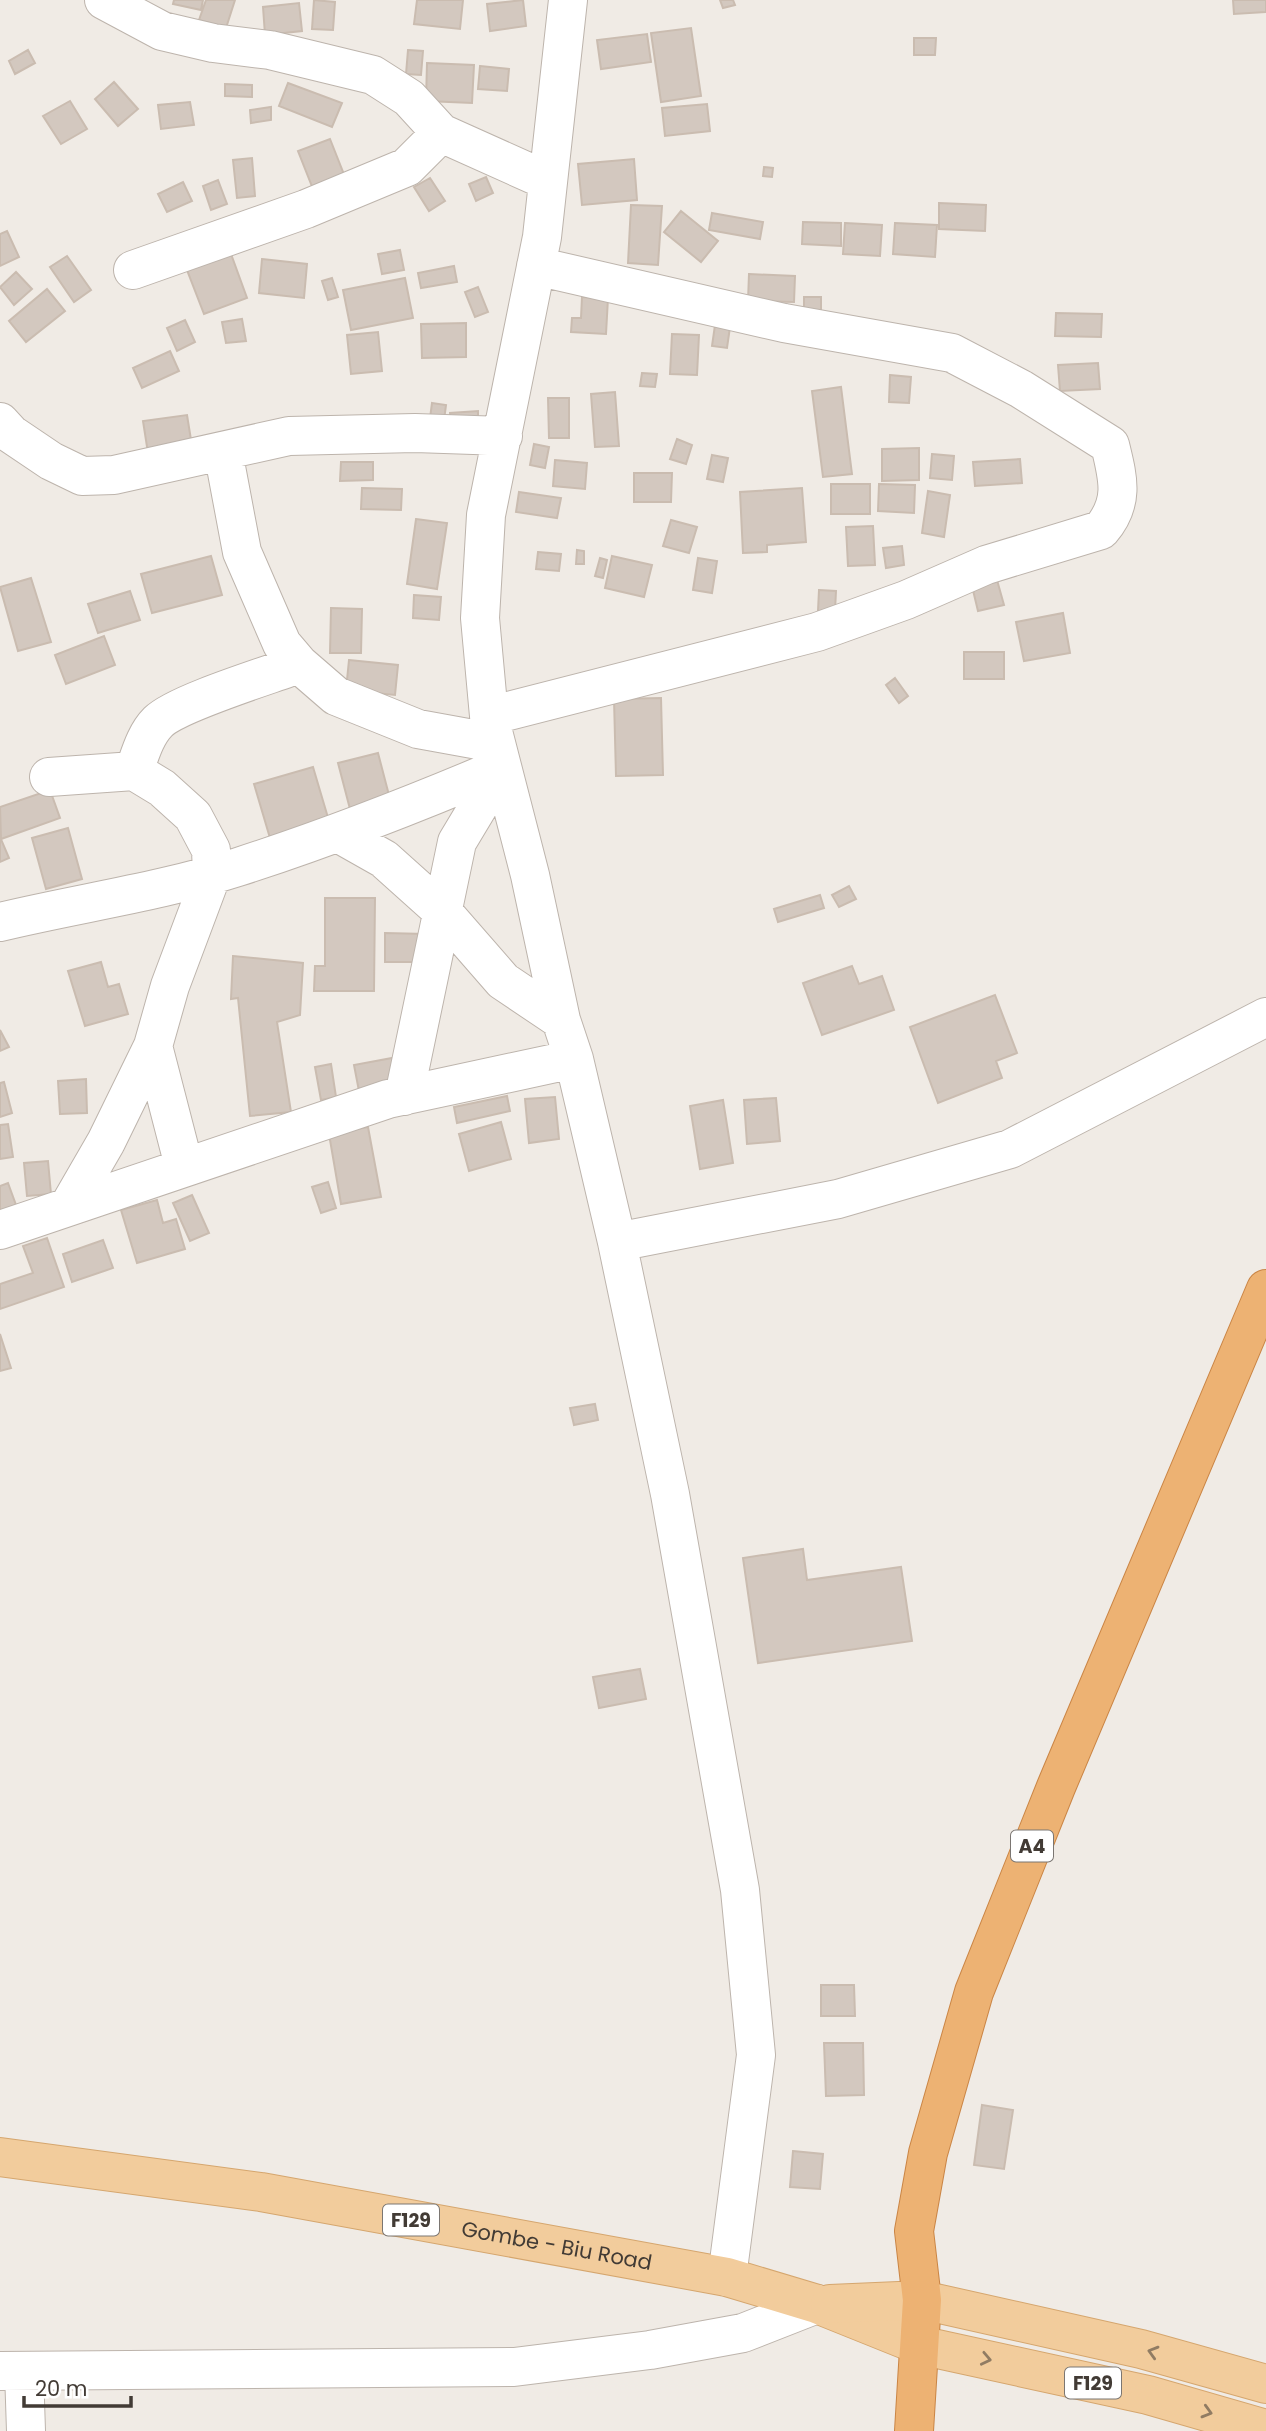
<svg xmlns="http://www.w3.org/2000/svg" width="1266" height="2431" viewBox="0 0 1266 2431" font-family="Poppins,sans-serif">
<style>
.building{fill:#d3c8bf;stroke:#cabcb0;stroke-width:2}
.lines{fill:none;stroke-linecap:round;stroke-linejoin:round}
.minor-casing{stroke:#bdb4ac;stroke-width:40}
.major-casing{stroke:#d5a66e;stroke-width:40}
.highway-casing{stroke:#ca8545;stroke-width:40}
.minor{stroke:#fff;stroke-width:38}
.major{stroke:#f2cc9c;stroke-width:38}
.highway{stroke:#edb273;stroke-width:38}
.oneway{stroke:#917c63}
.labels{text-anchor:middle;stroke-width:5;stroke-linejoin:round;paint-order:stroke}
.shield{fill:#fff;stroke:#7b7672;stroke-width:2}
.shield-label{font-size:19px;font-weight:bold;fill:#423b35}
.street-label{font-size:21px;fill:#423b35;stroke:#fff}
</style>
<rect width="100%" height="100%" fill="#f0ebe5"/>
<!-- building -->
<path class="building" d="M 174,0 L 203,0 L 201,10 L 173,4 Z
M 206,0 L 235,0 L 226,28 L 199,20 Z
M 314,0 L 335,2 L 333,30 L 312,29 Z
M 417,0 L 463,0 L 460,29 L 414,24 Z
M 523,0 L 526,26 L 490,31 L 487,4 Z
M 720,0 L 733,0 L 735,5 L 723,8 Z
M 1233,0 L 1266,0 L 1266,12 L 1234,14 Z
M 299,3 L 302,31 L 265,35 L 263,7 Z
M 691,28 L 701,96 L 661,102 L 651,33 Z
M 647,34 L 651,62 L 601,69 L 597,40 Z
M 914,38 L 936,38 L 935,55 L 914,55 Z
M 28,50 L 35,63 L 15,74 L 9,61 Z
M 408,50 L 423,51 L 421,75 L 406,74 Z
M 427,63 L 474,65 L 472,103 L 426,101 Z
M 480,66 L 509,69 L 507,91 L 478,89 Z
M 114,82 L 138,109 L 118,126 L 95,99 Z
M 288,83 L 342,103 L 332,127 L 279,106 Z
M 225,84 L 252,85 L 252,97 L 225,96 Z
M 70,101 L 87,129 L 61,144 L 43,116 Z
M 190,102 L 194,125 L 161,129 L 158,105 Z
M 707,104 L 710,131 L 665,136 L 662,108 Z
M 271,107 L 271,120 L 251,123 L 250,110 Z
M 330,139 L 345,177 L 313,189 L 298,151 Z
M 252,158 L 255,196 L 237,198 L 233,160 Z
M 634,159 L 637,200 L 582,205 L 578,164 Z
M 764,167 L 773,168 L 772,177 L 763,176 Z
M 486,177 L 493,193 L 476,201 L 469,184 Z
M 430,178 L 445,201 L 429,211 L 414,187 Z
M 218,180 L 227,204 L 211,210 L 203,186 Z
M 183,182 L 192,201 L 167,212 L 158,194 Z
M 939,203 L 986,205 L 985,231 L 939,229 Z
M 631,205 L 662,206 L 658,265 L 628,263 Z
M 681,211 L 718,241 L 701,262 L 664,232 Z
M 712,213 L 763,222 L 760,239 L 709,230 Z
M 803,222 L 841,223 L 841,246 L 802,244 Z
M 845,223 L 882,225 L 880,256 L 843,254 Z
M 895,223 L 937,225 L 935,257 L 893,254 Z
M 7,231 L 19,257 L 0,266 L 0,234 Z
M 400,250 L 404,270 L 382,274 L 378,254 Z
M 231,254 L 247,298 L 204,314 L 187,270 Z
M 67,256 L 91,290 L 74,302 L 50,267 Z
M 262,259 L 307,264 L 304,298 L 259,293 Z
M 454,266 L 457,282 L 421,288 L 418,273 Z
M 16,272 L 32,289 L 14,305 L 0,287 Z
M 749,274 L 795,276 L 794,302 L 748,301 Z
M 332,278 L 338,297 L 328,300 L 322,281 Z
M 405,278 L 413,318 L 351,330 L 343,290 Z
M 478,287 L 488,312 L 475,317 L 465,292 Z
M 47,289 L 65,311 L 26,342 L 9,321 Z
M 582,297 L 608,298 L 606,334 L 571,332 L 572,318 L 581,318 Z
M 804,297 L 821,297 L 821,316 L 804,316 Z
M 1056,313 L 1102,314 L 1101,337 L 1055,336 Z
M 242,319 L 246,341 L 226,343 L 222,322 Z
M 185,320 L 195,342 L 177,351 L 167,328 Z
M 466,323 L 466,357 L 422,358 L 421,324 Z
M 715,325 L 730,327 L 727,348 L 712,346 Z
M 378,332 L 382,371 L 351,374 L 347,335 Z
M 672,334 L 699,335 L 697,375 L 670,374 Z
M 170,351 L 179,371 L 142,388 L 133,368 Z
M 1098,363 L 1100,389 L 1060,391 L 1058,365 Z
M 642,373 L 657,374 L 655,387 L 640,386 Z
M 890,375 L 911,377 L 909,403 L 889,402 Z
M 841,387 L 852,474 L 823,477 L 812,391 Z
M 615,392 L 619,446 L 595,447 L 591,394 Z
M 548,398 L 569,398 L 569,438 L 549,438 Z
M 432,403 L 446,405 L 443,428 L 429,426 Z
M 478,411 L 478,426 L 451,428 L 450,413 Z
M 187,415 L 192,446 L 148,453 L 143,421 Z
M 677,439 L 692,445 L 686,464 L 670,459 Z
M 534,444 L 549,447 L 545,468 L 530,465 Z
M 919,448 L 919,480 L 882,481 L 882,449 Z
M 932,454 L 954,456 L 952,480 L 930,478 Z
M 712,455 L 728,458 L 723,482 L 707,479 Z
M 1020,459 L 1022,483 L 975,486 L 973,462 Z
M 555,460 L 587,463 L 585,489 L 553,486 Z
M 341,462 L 373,462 L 373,480 L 340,481 Z
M 634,473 L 672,473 L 671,502 L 634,502 Z
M 831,484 L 870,484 L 870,514 L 831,514 Z
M 879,484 L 915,485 L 914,513 L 878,511 Z
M 362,488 L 402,489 L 401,510 L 361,509 Z
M 802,488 L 806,542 L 767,545 L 767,552 L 743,553 L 740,492 Z
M 928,491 L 950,495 L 944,537 L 922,533 Z
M 519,492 L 561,498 L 557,518 L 516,512 Z
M 416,519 L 447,523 L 437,589 L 407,584 Z
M 671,520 L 697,527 L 689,553 L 663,546 Z
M 873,526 L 875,565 L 848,566 L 846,527 Z
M 902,546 L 904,565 L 886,568 L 883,548 Z
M 577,550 L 584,551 L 584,564 L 576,564 Z
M 538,552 L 561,554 L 559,571 L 536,569 Z
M 211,556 L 222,595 L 152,613 L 141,574 Z
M 612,556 L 652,565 L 644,597 L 605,588 Z
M 600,558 L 607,560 L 603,578 L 595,576 Z
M 698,558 L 717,561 L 712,593 L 693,590 Z
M 31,578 L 51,642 L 18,651 L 0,587 Z
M 997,580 L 1004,605 L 978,611 L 972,586 Z
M 819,590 L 836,591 L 835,611 L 818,611 Z
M 130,591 L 140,620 L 98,633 L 88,604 Z
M 414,595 L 441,597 L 439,620 L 413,618 Z
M 331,608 L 362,609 L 361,653 L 330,653 Z
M 1063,613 L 1070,653 L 1024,661 L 1016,622 Z
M 104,636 L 115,665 L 66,684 L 55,655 Z
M 964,652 L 1004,652 L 1004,679 L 964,679 Z
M 349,660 L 398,665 L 395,695 L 346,690 Z
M 895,678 L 908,696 L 899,703 L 886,685 Z
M 661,698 L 663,775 L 616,776 L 614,699 Z
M 378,753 L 390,799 L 350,809 L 338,763 Z
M 313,767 L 329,821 L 270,838 L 254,784 Z
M 50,790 L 60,818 L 1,839 L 0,807 Z
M 68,828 L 82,879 L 46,889 L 32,838 Z
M 0,837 L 9,858 L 0,862 Z
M 849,886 L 856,899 L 839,907 L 832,895 Z
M 820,895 L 824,908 L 778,922 L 774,909 Z
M 325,898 L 375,898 L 374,991 L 314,991 L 315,966 L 325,966 Z
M 385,933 L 426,934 L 426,962 L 385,962 Z
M 233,956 L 303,963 L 300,1015 L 277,1022 L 291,1112 L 250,1116 L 238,998 L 231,999 Z
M 101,962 L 108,987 L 119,984 L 128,1014 L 85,1026 L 68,971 Z
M 852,966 L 859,984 L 882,976 L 894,1010 L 822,1035 L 803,983 Z
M 995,995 L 1017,1053 L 996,1061 L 1002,1078 L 938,1103 L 910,1027 Z
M 0,1030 L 9,1047 L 0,1051 Z
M 392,1058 L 397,1083 L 359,1091 L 354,1065 Z
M 331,1064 L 336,1097 L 321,1100 L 315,1067 Z
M 86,1079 L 87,1113 L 60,1114 L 58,1081 Z
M 4,1082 L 12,1113 L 0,1117 L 0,1083 Z
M 507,1096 L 510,1111 L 457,1123 L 454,1107 Z
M 555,1097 L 559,1139 L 529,1143 L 525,1099 Z
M 776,1098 L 780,1141 L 747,1144 L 744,1100 Z
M 723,1100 L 733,1163 L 700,1169 L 690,1106 Z
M 501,1122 L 511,1159 L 469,1171 L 459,1134 Z
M 8,1124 L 13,1157 L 0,1159 L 0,1125 Z
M 368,1127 L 381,1197 L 341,1204 L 329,1134 Z
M 48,1161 L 51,1194 L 27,1196 L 24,1163 Z
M 328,1182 L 336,1208 L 321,1213 L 312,1187 Z
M 8,1183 L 16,1205 L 0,1211 L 0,1186 Z
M 192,1195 L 209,1233 L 190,1241 L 173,1203 Z
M 157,1200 L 163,1223 L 176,1219 L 185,1249 L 137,1263 L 121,1210 Z
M 47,1238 L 64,1287 L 0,1309 L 0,1284 L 33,1273 L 23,1246 Z
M 103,1240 L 113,1268 L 72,1282 L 63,1254 Z
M 0,1334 L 11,1368 L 0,1371 Z
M 595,1404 L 598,1420 L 574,1425 L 570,1408 Z
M 803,1549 L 807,1580 L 901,1567 L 912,1641 L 758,1663 L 743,1558 Z
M 640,1669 L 646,1699 L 599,1708 L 593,1677 Z
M 821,1985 L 854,1985 L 855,2016 L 821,2016 Z
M 824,2043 L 863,2043 L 864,2095 L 826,2096 Z
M 982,2105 L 1013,2110 L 1004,2169 L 974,2165 Z
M 793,2151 L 823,2154 L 820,2189 L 790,2187 Z"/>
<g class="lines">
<!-- minor casing -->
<g class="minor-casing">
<path id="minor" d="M 104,0 L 162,31 L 213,43 L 270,50 L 373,75 L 409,98 L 441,133 L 548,181
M 568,0 L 542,237 L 486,515 L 480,618 L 489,716 L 530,875 L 561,1020 L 574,1059 L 617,1242 L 670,1494 L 740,1890 L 756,2055 L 727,2277
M 133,270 L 306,209 L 407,167 L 441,133
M 0,422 L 11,434 L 51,461 L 82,476 L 114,475 L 289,436 L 415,433 L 503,436
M 223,451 L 242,552 L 282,644 L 299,664 L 336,696 L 418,729 L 495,743
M 489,716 L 817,632 L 906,600 L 986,565 L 1101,530 C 1125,502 1118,478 1110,445 L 1021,389 L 952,353 L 784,323 L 536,266
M 134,771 L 162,788 L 193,816 L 211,850 L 212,874 L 170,986 L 153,1046 L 184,1166
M 49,777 L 134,771 C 140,755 145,735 158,722 C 177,703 270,675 299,664
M 338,833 L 384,859 L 442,911 L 503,981 L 561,1020
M 0,922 C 79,903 160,892 238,867 C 328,838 415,804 502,767
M 404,1096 L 457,842 L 502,767
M 69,1206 L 106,1142 L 153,1046
M 0,1230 L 388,1099 L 574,1059
M 617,1242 L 838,1199 L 1010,1149 L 1266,1017
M 0,2371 L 514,2367 L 650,2350 L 743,2333 L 817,2304
M 24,2371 L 26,2431"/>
</g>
<!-- major casing -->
<g class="major-casing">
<g id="major">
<path id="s1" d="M 0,2157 L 261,2192 L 727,2277 L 817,2304 L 919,2345 L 1148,2395 L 1266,2429"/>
<path d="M 830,2304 L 922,2300 L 1141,2349 L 1266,2384"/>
</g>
</g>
<!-- highway casing -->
<g class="highway-casing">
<path id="highway" d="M 914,2431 L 922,2300 L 914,2231 L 928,2153 L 974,1992 L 1056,1787 L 1266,1289"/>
</g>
<!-- minor -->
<use href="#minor" class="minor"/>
<!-- major -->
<use href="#major" class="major"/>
<!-- highway -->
<use href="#highway" class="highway"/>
</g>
<!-- one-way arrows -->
<defs><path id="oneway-chevron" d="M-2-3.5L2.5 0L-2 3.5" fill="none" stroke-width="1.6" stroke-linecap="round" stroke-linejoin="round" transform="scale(1.75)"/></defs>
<g class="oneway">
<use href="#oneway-chevron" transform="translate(1153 2352) rotate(-164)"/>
<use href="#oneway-chevron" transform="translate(986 2359) rotate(12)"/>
<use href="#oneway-chevron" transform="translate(1207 2412) rotate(16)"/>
</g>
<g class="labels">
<!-- shield labels -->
<g class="shield">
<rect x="1011" y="1830.5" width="42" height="31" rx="5"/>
<rect x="383" y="2204.5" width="56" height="31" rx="5"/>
<rect x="1065" y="2367.5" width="56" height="31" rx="5"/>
</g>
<g class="shield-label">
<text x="1032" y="1853">A4</text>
<text x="411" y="2227">F129</text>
<text x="1093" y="2390">F129</text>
</g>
<!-- street labels -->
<g class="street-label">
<text dy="7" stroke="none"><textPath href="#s1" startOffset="564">Gombe - Biu Road</textPath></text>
</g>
</g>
<!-- scale -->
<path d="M24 2396v10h107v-10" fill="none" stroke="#423b35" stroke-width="3.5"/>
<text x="35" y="2396" font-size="21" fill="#423b35" stroke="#ffffff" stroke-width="5" paint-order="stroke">20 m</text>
</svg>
